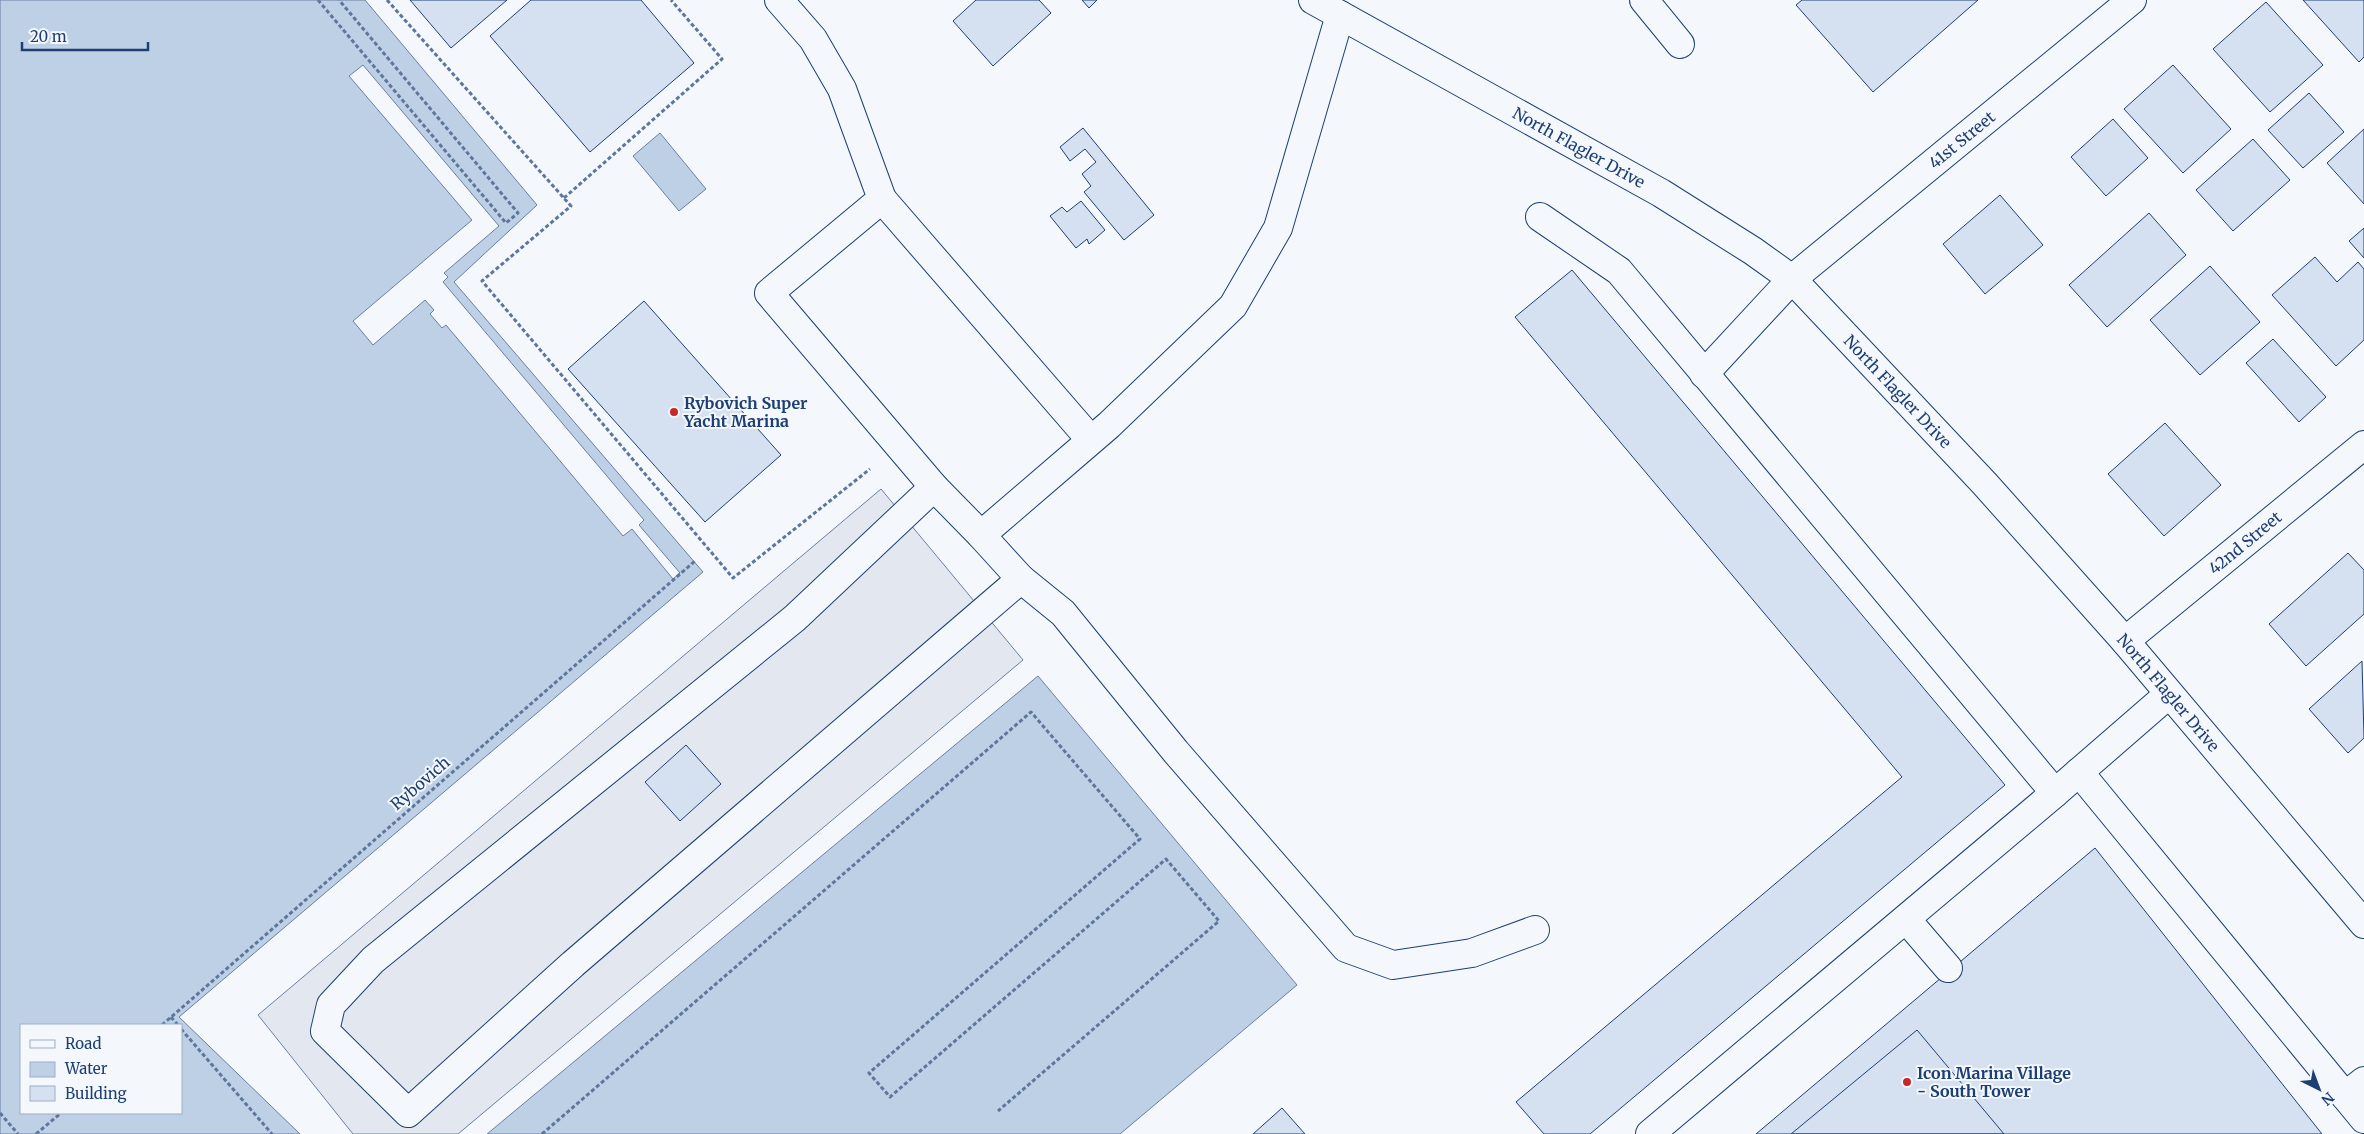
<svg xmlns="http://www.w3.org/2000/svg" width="2364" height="1134" viewBox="0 0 2364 1134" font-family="Merriweather,serif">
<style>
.parking{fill:#e3e8f0;stroke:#687fa3}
.water{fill:#bed0e5;stroke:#687fa3;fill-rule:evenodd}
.pier{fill:#f4f7fb;stroke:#687fa3}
.building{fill:#d5e0f0;stroke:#1d3f73}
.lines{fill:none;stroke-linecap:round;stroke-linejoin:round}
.minor-casing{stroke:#1d3f73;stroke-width:30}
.path{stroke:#5e769c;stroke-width:3;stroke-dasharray:4 2.5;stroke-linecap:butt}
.minor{stroke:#f4f7fb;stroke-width:28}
.poi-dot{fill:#c62828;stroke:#f4f7fb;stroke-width:2}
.labels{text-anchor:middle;stroke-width:4;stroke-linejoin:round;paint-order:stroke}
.street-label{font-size:16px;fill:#1d3f73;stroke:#f4f7fb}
.poi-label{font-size:16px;font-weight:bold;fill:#1d3f73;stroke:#f4f7fb;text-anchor:start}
</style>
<rect width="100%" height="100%" fill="#f4f7fb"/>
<!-- parking -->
<path class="parking" d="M 881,489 L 1023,660 L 458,1134 L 353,1134 L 258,1015 Z"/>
<!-- water -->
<path class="water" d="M 0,0 L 365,0 L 537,205 L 454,282 L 703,572 L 179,1017 L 300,1134 L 0,1134 ZM 21,1025 L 181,1025 L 181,1113 L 21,1113 Z
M 660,133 L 706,189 L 679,211 L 633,156 Z
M 1038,676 L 1297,985 L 1120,1134 L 487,1134 Z"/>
<!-- pier -->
<path class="pier" d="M 363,65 L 499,226 L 444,273 L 448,277 L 443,282 L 644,520 L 639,525 L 680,573 L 673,579 L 632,529 L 623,536 L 446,325 L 442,328 L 430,314 L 434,310 L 425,300 L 373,345 L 353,321 L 472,220 L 349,76 Z"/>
<!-- building -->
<path class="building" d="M 410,0 L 507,0 L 451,48 Z
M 531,0 L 641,0 L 694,63 L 590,152 L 490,36 Z
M 976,0 L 1039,0 L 1051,13 L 993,66 L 953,21 Z
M 1082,0 L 1097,0 L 1089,8 Z
M 1802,0 L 1978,0 L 1873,92 L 1796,5 Z
M 2303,0 L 2364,0 L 2364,57 L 2359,62 Z
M 2266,2 L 2323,65 L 2270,112 L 2213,49 Z
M 2173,65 L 2231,129 L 2183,173 L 2124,109 Z
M 2309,93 L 2344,132 L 2303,168 L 2268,130 Z
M 2113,119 L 2148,158 L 2106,196 L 2071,157 Z
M 1083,128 L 1154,215 L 1124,240 L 1084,192 L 1091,186 L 1082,174 L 1096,162 L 1085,149 L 1070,161 L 1060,147 Z
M 2364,129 L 2364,204 L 2327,163 Z
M 2253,139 L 2290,180 L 2233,231 L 2196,190 Z
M 2000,195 L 2043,245 L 1985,294 L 1943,244 Z
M 1081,201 L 1105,230 L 1089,244 L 1087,239 L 1076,248 L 1050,216 L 1062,207 L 1067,212 Z
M 2149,213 L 2186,255 L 2107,327 L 2069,285 Z
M 2364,228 L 2364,258 L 2349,241 Z
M 2315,257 L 2337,282 L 2358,262 L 2364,269 L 2364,340 L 2336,366 L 2272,295 Z
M 2210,266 L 2260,322 L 2200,375 L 2150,320 Z
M 1572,270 L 2005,785 L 1590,1134 L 1544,1134 L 1516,1102 L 1902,777 L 1515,317 Z
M 644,301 L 781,455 L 705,522 L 568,369 Z
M 2273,339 L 2326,397 L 2299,422 L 2246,363 Z
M 2165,423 L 2221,485 L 2164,536 L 2108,474 Z
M 2348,553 L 2364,570 L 2364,614 L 2306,666 L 2269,624 Z
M 2362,661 L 2364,738 L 2348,753 L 2309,709 Z
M 686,745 L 721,784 L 680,821 L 645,782 Z
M 2095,848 L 2322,1134 L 1756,1134 Z
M 1917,1030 L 2004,1134 L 1791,1134 Z
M 1282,1108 L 1305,1134 L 1253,1134 Z"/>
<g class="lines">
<!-- minor casing -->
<g class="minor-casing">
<g id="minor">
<path d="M 779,0 L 813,39 L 842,89 L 882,199 L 769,293 L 934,487 L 981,535 L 1109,425 L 1233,306 L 1278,228 L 1340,15"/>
<path id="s1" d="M 1313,0 L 1661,193 L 1753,251 L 1792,279 L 1985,484 L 2125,641 L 2364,924"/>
<path d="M 1644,0 L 1680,44"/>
<path d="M 882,199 L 1090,439"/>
<path d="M 1540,217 L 1619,271 L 2055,793 L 2169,694"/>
<path id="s2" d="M 1704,374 L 1792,279 L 2132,0"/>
<path d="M 934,487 L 795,618 L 373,960 L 331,1005 L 325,1031 L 408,1113 L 573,964 L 1021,579 L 981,535"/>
<path d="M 1021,579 L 1063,613 L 1176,752 L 1346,948 L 1393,965 L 1472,953 L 1535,930"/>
<path id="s3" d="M 2125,641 L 2364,445"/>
<path d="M 2079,772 L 2364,1119"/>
<path d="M 1906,919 L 1948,968"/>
<path d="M 2345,1096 L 2364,1081"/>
<path d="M 1650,1134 L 2055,793"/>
</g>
</g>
<!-- path -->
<path class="path" d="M 318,0 L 506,223 L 518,213 L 339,0
M 387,0 L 571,206 L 482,281 L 733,578 L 870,469
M 564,198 L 722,59 L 671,0
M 171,1017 L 178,1025
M 162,1025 L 695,561
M 181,1029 L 272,1134
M 0,1113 L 18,1134
M 36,1134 L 61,1113
M 542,1134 L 1031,712 L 1140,839 L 869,1073 L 890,1097 L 1166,859 L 1219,921 L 998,1111"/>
<!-- minor -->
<use href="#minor" class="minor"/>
</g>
<!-- markers -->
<g class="poi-dot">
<circle cx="674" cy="412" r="5"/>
<circle cx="1907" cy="1082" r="5"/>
</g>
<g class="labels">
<!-- street labels -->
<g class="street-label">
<text dy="6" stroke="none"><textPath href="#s2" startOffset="349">41st Street</textPath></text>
<text dy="6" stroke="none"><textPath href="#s1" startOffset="304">North Flagler Drive</textPath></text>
<text dy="6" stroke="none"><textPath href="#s1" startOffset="709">North Flagler Drive</textPath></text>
<text dy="6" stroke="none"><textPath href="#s3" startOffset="155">42nd Street</textPath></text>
<text dy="6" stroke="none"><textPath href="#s1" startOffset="1114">North Flagler Drive</textPath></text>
<text transform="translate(420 783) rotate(-41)" y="6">Rybovich</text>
</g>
<!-- poi labels -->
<g class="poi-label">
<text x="684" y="409">Rybovich Super<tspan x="684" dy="18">Yacht Marina</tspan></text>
<text x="1917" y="1079">Icon Marina Village<tspan x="1917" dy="18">- South Tower</tspan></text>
</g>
</g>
<!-- legend -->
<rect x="20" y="1024" width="162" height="90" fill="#f4f7fb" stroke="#9eadc5"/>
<rect x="30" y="1040" width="25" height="8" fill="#f4f7fb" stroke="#9eadc5"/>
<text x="65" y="1049" font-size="15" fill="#1d3f73">Road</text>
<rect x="30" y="1062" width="25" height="15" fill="#bed0e5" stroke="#9eadc5"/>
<text x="65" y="1074" font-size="15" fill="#1d3f73">Water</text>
<rect x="30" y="1086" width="25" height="15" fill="#d5e0f0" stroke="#9eadc5"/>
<text x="65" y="1099" font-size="15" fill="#1d3f73">Building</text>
<!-- north arrow -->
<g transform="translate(2319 1089) rotate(138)" stroke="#f4f7fb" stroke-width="4" paint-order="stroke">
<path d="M0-4L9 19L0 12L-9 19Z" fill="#1d3f73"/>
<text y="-8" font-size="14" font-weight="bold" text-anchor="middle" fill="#1d3f73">N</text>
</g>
<!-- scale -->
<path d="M22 42v8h126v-8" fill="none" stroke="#1d3f73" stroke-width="2.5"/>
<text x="30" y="42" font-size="15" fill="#1d3f73" stroke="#f4f7fb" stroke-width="4" paint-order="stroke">20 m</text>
</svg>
